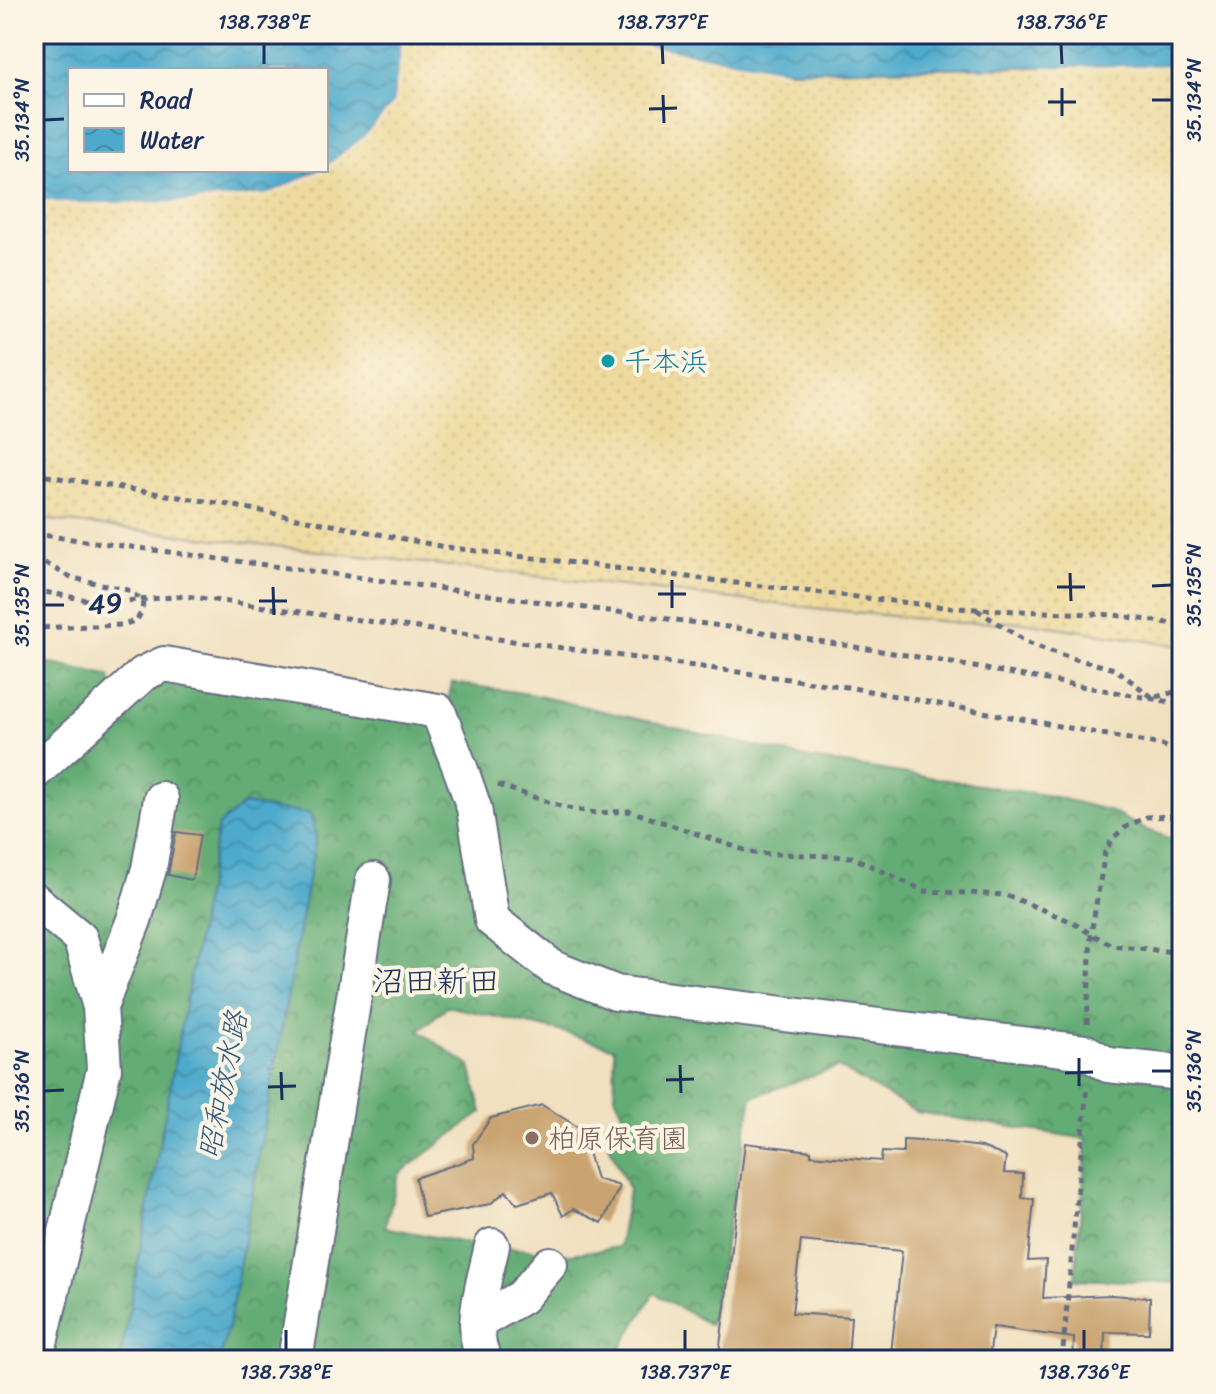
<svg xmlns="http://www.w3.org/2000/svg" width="1216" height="1394" viewBox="0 0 1216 1394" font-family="Sriracha,'Klee One',sans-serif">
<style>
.forest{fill:url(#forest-crowns);stroke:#406e69;stroke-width:2;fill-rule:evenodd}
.sand{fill:url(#sand-dots);stroke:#84847e;stroke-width:2}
.water{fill:url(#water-waves);stroke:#346c95;stroke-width:2}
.pier{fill:#f0e0bf}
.building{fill:#c9a370}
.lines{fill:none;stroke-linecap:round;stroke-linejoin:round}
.minor-casing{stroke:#666d80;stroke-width:38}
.path{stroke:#666d80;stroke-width:5;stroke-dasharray:6 6;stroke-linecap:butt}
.minor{stroke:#fff;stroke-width:34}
.ticks{fill:none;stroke:#1b2f5e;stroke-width:3}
.culture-dot{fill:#0f9aa8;stroke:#fcf5e5;stroke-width:3}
.education-dot{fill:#8d6e63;stroke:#fcf5e5;stroke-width:3}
.labels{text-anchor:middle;stroke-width:8;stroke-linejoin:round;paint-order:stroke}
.culture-label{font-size:28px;fill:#0d838f;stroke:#fcf5e5;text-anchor:start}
.street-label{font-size:28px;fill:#1b2f5e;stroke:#fcf5e5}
.education-label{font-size:28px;fill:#785e54;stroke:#fcf5e5;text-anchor:start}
.water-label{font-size:30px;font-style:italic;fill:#2d5a84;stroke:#fcf5e5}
.quarter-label{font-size:32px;fill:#1b2f5e;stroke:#fcf5e5}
.neatline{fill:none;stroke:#1b2f5e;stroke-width:3}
.ticks-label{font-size:20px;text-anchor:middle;fill:#1b2f5e}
</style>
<defs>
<pattern id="forest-crowns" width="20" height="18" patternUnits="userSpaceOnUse" patternTransform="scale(2)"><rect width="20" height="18" fill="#64ac74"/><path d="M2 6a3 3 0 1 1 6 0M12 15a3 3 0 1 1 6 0" fill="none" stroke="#528c62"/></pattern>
<pattern id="sand-dots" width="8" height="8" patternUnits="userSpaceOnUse" patternTransform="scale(2)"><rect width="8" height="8" fill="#eeda9e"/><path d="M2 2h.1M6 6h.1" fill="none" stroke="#ccbb8a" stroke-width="1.8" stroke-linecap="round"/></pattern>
<pattern id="water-waves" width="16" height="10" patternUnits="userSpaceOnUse" patternTransform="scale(2)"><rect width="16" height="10" fill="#4eaacc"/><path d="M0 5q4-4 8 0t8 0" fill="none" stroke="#408ba9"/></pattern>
</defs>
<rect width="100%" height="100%" fill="#fcf5e5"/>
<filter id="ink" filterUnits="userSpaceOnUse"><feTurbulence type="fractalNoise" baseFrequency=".0125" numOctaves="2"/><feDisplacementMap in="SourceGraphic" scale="16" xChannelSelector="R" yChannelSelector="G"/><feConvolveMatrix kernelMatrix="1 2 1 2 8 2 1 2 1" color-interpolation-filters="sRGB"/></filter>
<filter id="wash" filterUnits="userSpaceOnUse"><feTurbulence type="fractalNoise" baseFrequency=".006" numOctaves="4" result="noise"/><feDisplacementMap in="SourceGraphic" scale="32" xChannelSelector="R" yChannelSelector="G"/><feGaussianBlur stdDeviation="1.8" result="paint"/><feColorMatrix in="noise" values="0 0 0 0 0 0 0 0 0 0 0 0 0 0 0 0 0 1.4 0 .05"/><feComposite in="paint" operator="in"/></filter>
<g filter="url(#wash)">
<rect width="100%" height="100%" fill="#f0e0bf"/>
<!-- forest -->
<path class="forest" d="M 34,660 L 109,676 L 120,715 L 172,677 L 447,705 L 452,683 L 530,694 L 811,759 L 1051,796 L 1107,810 L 1146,830 L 1182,842 L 1182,1283 L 1075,1279 L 1087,1139 L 916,1112 L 838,1067 L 752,1097 L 710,1325 L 654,1293 L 614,1360 L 220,1360 L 230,1318 L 316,836 L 310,813 L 278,810 L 244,804 L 218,827 L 121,1355 L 116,1360 L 34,1360 ZM 447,1006 L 560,1031 L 614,1048 L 615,1096 L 623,1113 L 609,1145 L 629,1190 L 619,1247 L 571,1254 L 474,1245 L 385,1227 L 399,1174 L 482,1112 L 470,1066 L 419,1031 Z"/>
<!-- sand -->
<path class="sand" d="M 391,34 L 583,34 L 786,70 L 1182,65 L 1182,646 L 1023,622 L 958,623 L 786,605 L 34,518 L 34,198 L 316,173 L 320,170 L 326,170 L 326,166 L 361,139 L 402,43 Z"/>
<!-- water -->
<path class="water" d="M 34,34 L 391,34 L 402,43 L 393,104 L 361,139 L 326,166 L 326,70 L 70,70 L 70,170 L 320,170 L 268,194 L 187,202 L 65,203 L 34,198 Z
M 583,34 L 1182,34 L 1182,65 L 786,70 Z
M 244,804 L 278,810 L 310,813 L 316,836 L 230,1318 L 220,1360 L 116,1360 L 121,1355 L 218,826 Z"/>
<!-- pier -->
<path class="pier" d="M 391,34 L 398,34 L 406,43 L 396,106 L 363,142 L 326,170 L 326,166 L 361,139 L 393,104 L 402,43 Z
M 579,34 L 786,70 L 785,74 L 583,38 Z
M 1182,65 L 1182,69 L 1043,71 L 1043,67 Z
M 320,170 L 324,170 L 318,177 L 268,198 L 187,206 L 65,207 L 34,202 L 34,198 L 65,203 L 187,202 L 268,194 Z"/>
<g id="blocks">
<!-- building -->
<path class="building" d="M 176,832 L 200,835 L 192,880 L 168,875 Z
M 542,1105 L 581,1129 L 596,1179 L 620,1186 L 602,1223 L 573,1209 L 563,1216 L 552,1193 L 517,1204 L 506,1191 L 490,1204 L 424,1217 L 415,1178 L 474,1158 L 473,1144 L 491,1118 Z
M 903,1140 L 942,1142 L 982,1147 L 1006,1157 L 1004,1173 L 1023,1174 L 1022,1198 L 1034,1199 L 1028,1261 L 1046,1260 L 1043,1298 L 1112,1295 L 1150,1298 L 1149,1333 L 1105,1332 L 1104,1360 L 1073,1360 L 1074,1338 L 993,1327 L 989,1360 L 946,1360 L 891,1354 L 902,1251 L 801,1241 L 792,1313 L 851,1317 L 848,1360 L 766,1360 L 766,1357 L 719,1354 L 745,1143 L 811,1151 L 811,1155 L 881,1161 L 882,1152 L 903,1153 Z"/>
</g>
</g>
<g filter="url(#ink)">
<use href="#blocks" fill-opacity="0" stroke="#666d80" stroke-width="2"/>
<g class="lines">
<!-- minor casing -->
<g class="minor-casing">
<path id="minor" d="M 34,773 L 143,674 L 164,664 L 438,711 L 462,773 L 474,808 L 492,920 L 553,968 L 616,993 L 1086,1052 L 1108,1065 L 1182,1073
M 34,900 L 80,938 L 100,1007 L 104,1069 L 36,1360
M 100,1007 L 134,920 L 149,869 L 161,799
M 477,1323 L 522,1297 L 550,1264
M 295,1360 L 373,880
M 485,1360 C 467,1330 485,1279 492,1246"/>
</g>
<!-- path -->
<path class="path" d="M 34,474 L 230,505 L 445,547 L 736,583 L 953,608 L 1114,615 L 1182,625
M 34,534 L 743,629 L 918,657 L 1182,704
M 34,558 L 73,578 L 128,590 L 143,601 L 142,611 L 137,620 L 123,625 L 34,628
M 34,590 L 103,603 L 185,596 L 847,687 L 1162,745 L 1182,755
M 977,610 L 1030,644 L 1071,658 L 1115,669 L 1152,697
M 1156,697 L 1182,690
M 498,785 L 563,807 L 596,813 L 630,811 L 753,853 L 852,857 L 924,891 L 1006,895 L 1070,921 L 1091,934 L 1112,945 L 1182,953
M 1087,1024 L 1091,934 L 1105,852 L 1113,838 L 1126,827 L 1146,817 L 1182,816
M 1062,1360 L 1087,1086"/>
<!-- minor -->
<use href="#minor" class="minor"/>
</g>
</g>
<!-- ticks -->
<path class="ticks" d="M 264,44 L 264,64M 662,44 L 663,64M 1061,44 L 1062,64M 1062,88 L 1062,116M 663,95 L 664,123M 1152,100 L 1172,100M 1048,102 L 1076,102M 649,109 L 677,108M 44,120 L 64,119M 1070,573 L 1071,601M 672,580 L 672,608M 1152,586 L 1172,585M 273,587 L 274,615M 1057,587 L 1085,587M 658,594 L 686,594M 259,601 L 287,601M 44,605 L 64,605M 1079,1058 L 1079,1086M 680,1065 L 681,1093M 1152,1071 L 1172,1071M 281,1072 L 282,1100M 1065,1073 L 1093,1072M 666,1080 L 694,1079M 268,1087 L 296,1086M 44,1091 L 64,1090M 286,1330 L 286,1350M 685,1330 L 685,1350M 1084,1330 L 1084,1350"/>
<!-- markers -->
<circle class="culture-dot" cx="608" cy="361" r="8"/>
<circle class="education-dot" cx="532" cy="1138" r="8"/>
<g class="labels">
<!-- culture labels -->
<g class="culture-label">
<text x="624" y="371">千本浜</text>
</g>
<!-- street labels -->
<g class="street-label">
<text transform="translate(105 603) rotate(-6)" y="10">49</text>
</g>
<!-- education labels -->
<g class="education-label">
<text x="548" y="1148">柏原保育園</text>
</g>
<!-- water labels -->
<g class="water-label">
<text transform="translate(223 1085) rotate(-79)" y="10">昭和放水路</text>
</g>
<!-- quarter labels -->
<g class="quarter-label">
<text x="436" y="992">沼田新田</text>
</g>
</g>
<!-- margin -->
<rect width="1216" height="1394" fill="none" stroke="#fcf5e5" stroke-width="88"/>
<!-- legend -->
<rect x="68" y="68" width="260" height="104" fill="#fcf5e5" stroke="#a2a6af" stroke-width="2"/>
<rect x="84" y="94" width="40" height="12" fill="#ffffff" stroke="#a2a6af" stroke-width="2"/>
<text x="140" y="108" font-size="24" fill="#1b2f5e">Road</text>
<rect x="84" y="128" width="40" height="24" fill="url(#water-waves)" stroke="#a2a6af" stroke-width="2"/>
<text x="140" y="148" font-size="24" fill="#1b2f5e">Water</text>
<rect x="44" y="44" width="1128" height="1306" class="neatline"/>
<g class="ticks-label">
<text x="264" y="29">138.738°E</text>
<text x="662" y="29">138.737°E</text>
<text x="1061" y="29">138.736°E</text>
<text transform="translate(1194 100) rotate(-90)" y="7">35.134°N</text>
<text transform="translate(22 120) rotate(-90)" y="7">35.134°N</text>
<text transform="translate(1194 585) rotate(-90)" y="7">35.135°N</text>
<text transform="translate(22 605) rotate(-90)" y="7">35.135°N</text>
<text transform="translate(1194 1071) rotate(-90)" y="7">35.136°N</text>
<text transform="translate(22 1091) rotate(-90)" y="7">35.136°N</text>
<text x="286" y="1379">138.738°E</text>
<text x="685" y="1379">138.737°E</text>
<text x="1084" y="1379">138.736°E</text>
</g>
</svg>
